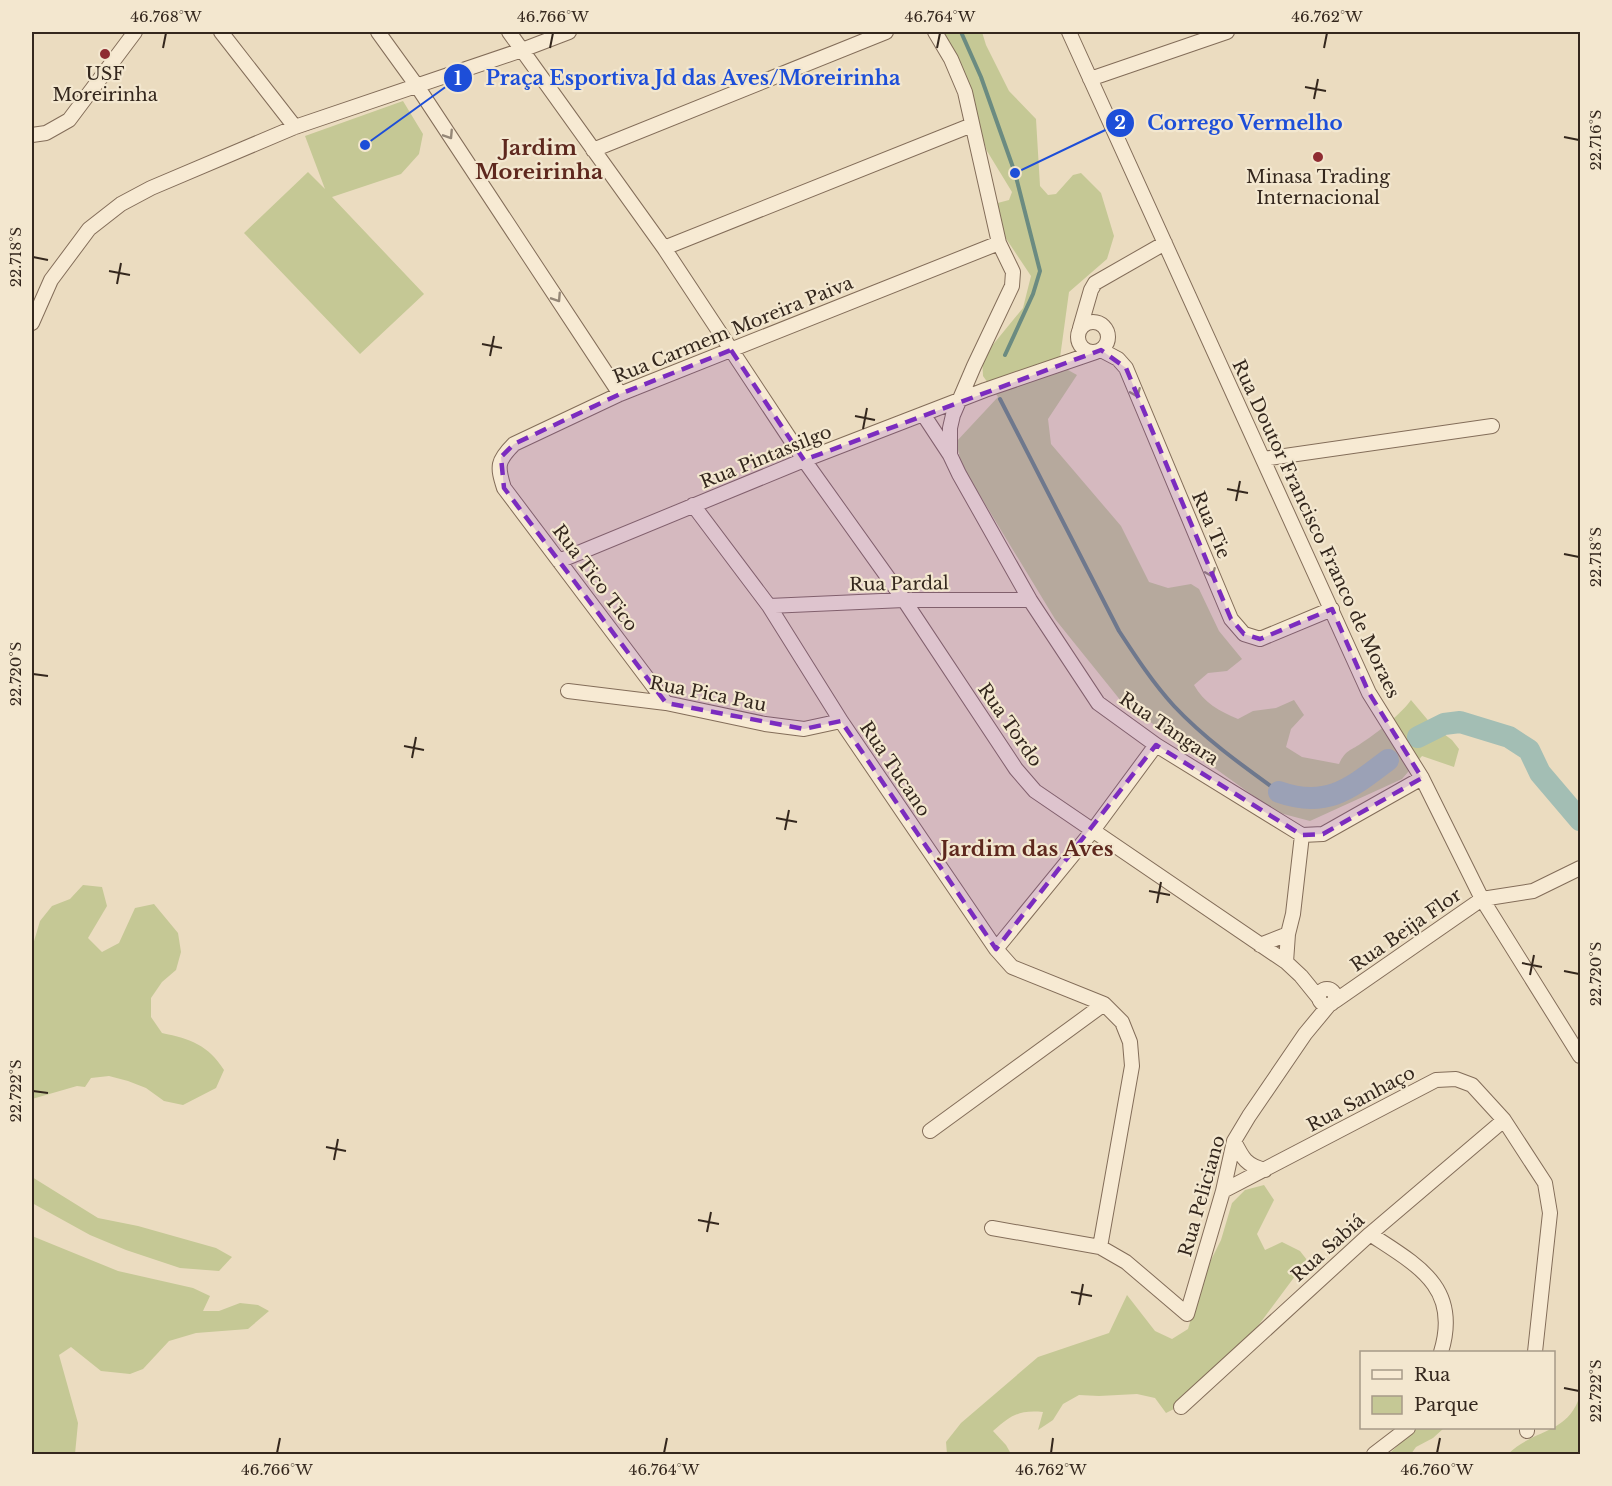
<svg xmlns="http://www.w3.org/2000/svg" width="1612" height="1486" viewBox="0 0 1612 1486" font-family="'Libre Baskerville',serif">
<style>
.green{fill:#c5c895}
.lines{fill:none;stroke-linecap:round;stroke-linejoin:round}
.stream{stroke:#6b8b81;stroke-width:4}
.river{stroke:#a3beb4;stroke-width:22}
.street-casing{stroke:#836d59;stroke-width:16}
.street{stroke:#f7ead3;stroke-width:14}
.oneway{stroke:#968878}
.marked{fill:#7b2cbf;fill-opacity:0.2;stroke:#7b2cbf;stroke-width:4.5;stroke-dasharray:12 8;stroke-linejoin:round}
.ticks{fill:none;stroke:#34271d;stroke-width:2}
.poi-dot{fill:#8f2c32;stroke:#f3e7cf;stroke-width:2}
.labels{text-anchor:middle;stroke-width:4.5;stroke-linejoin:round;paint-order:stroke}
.poi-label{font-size:18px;fill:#34271d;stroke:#f3e7cf}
.street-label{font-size:18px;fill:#34271d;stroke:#f3e7cf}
.quarter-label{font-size:21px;font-weight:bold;fill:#5e281e;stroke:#f3e7cf}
.leader{fill:none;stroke:#1d4ed8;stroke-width:2}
.callout-dot{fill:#1d4ed8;stroke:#f3e7cf;stroke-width:2}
.mark-label{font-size:18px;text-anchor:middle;font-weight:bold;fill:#fff}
.callout-label{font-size:20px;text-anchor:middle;font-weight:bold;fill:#1d4ed8;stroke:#f3e7cf;stroke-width:4.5;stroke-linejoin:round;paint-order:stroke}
.neatline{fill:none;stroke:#34271d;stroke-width:2}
.ticks-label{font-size:15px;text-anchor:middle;fill:#34271d}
</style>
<rect width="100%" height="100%" fill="#ebdcc0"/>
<!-- green -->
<path class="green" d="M 935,32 L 982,32 L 986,45 L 1009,91 L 1036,119 L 1040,186 L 1048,195 L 1056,194 L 1073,175 L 1081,173 L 1101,193 L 1114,236 L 1107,259 L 1069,292 L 1059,365 L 1077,375 L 1048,419 L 1051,444 L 1121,526 L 1149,582 L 1168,588 L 1191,584 L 1199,589 L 1219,631 L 1242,659 L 1227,671 L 1208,673 L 1194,685 C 1204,703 1219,711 1238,719 L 1253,711 L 1276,708 L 1294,700 L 1304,715 L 1291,729 L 1286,747 L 1302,757 L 1339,764 C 1346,749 1351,751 1363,742 C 1377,733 1402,713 1411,700 L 1432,725 L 1452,740 L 1459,749 L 1454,767 L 1422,756 L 1402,779 L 1310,821 L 1276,812 L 1121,701 L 1055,619 L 962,466 L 956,442 L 998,397 L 983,376 L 982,358 L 1023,308 L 1031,276 L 991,216 L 990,205 L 1009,200 L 1012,192 L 987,151 L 956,62 Z
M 403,101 L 423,134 L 419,154 L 401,174 L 332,197 L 424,294 L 360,354 L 244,233 L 308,172 L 325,189 L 305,136 Z
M 83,885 L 102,887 L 107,906 L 88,938 L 102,952 L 119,943 L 135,908 L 154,904 L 178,933 L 181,952 L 176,970 L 162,982 L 151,998 L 151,1017 L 162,1033 C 191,1039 208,1045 224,1070 L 216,1088 L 183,1105 L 164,1101 L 146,1088 L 128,1081 L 109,1076 L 91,1078 L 85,1087 L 77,1086 L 32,1099 L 32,948 L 40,921 L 52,906 L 70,899 Z
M 32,1177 L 98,1218 L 138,1226 L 216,1248 L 232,1257 L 219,1271 L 180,1268 L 126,1250 L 90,1235 L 32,1203 Z
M 1264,1185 L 1274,1200 L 1257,1234 L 1265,1250 L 1282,1242 L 1300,1251 L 1307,1260 L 1252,1334 L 1182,1405 L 1166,1413 L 1155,1398 L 1137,1394 L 1099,1396 L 1079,1395 L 1063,1404 L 1053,1420 L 1038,1430 L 1043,1412 C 1018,1410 1012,1415 993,1431 L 1006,1445 L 1011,1454 L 947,1454 L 946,1442 L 961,1423 L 1038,1357 L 1109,1333 L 1127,1295 L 1155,1331 L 1172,1339 L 1188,1329 L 1204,1274 L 1221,1240 L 1232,1203 L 1245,1190 Z
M 32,1236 L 118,1271 L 193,1288 L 210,1296 L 203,1311 L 219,1311 L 240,1303 L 258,1305 L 269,1311 L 248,1329 L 196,1333 L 169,1341 L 143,1369 L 130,1374 L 101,1371 L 71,1347 L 59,1355 L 78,1423 L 75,1454 L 32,1454 Z
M 1580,1395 L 1580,1454 L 1508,1454 C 1533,1429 1569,1434 1580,1395 Z
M 1416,1428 L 1444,1428 L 1433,1438 L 1416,1447 L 1411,1454 L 1389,1454 Z"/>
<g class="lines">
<!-- stream -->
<path class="stream" d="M 961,32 L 981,77 L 1015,173 L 1040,271 L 1033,294 L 1005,355
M 1000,399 L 1119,631 C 1136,657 1153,683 1174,706 C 1205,739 1243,766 1279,792"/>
<!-- river -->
<path class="river" d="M 1418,737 L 1444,724 L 1460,722 L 1509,737 L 1529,750 L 1540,773 L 1580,820
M 1279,792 C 1327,809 1351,788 1388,760"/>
<!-- street casing -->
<g class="street-casing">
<path id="street" d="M 221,32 L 295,127
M 378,32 L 417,86 L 620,394
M 509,32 L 664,248 L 804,460 L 904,600 L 1016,769 L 1035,791 L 1286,962
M 935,32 L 951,59 L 965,92 L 999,243 L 1013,272 L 1012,286 L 974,366 L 953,415 L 950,428 L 950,455
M 1069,32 L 1369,693 L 1422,778 L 1482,899 L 1580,1056
M 1090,79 L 1227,32
M 32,135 L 46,133 L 69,120 L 135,32
M 593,150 L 886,32
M 664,248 L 972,125
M1078 337a15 15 0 1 1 30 0a15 15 0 1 1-30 0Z
M 32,323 L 51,280 L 89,229 L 121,204 L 151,188 L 295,127 L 522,50 L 569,32
M 1080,328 L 1091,290 L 1095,283 L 1165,243
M 1101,350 L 1118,359 L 1126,368 L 1231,619 L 1244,634 L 1260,639 L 1332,609
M 923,414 L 950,455 L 959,474 L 1030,600 L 1098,703 L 1156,745 L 1302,835 L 1323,834 L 1422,778
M 1263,459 L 1492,426
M 693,505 L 769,606 L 841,721 L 996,949 L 1012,967 L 1104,1004 L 1122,1022 L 1130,1042 L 1132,1066 L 1100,1247
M 559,561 L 804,460 L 985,390 L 1096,352
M 769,606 L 904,600 L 1030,600
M 568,691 L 666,703 L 765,724 L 804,729 L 841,721
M 666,703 L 504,488 C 497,466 497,461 514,444 L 620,394 L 999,243
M 1302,835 L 1293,914 L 1288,934 L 1286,962 L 1301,976 L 1318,997
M 1260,945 L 1288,934
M 996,949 L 1094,829 L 1156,745
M1319 997a8 8 0 1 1 16 0a8 8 0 1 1-16 0Z
M 1335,1001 L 1482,899 L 1533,891 L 1580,868
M 930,1131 L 1104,1004
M 1234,1141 C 1243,1159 1246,1165 1265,1170
M 1223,1191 L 1436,1080 L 1456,1079 L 1472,1085 L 1504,1120 L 1545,1183 L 1550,1213 L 1535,1352
M 992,1228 L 1100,1247 L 1126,1262 L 1187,1314 L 1223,1191 L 1234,1141 L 1249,1116 L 1305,1034 L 1329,1005
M 1370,1234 C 1417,1265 1461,1287 1441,1352
M 1181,1407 L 1370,1234 L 1504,1120
M 1527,1431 L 1527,1428
M 1374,1454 L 1408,1428"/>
</g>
<!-- street -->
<use href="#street" class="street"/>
</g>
<!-- one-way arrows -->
<defs><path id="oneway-chevron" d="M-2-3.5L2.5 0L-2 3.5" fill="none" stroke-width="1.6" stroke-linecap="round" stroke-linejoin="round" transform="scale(1.5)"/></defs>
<g class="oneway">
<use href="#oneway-chevron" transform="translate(449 135) rotate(57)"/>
<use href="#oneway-chevron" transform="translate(557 298) rotate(57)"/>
<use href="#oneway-chevron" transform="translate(1136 393) rotate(67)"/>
<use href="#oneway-chevron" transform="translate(1211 573) rotate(67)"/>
</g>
<!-- marked area -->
<path class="marked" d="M 731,350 L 804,460 L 1101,350 L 1126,368 L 1231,619 L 1244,634 L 1260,639 L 1332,609 L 1369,693 L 1422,778 L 1323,834 L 1302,835 L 1156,745 L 996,949 L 841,721 L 804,729 L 666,703 L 504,488 L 501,457 L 514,444 L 620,394 Z"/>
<!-- ticks -->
<path class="ticks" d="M 163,48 L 166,33M 550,48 L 553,33M 937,48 L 940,33M 1324,48 L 1327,33M 1305,87 L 1326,91M 1314,99 L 1318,79M 1564,137 L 1579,140M 33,257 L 48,260M 109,271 L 130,275M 117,284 L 121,263M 482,344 L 502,348M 490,356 L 494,336M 855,416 L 875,420M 863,429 L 867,408M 1227,489 L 1248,493M 1236,501 L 1240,481M 1564,554 L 1579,557M 33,674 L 48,676M 404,746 L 424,750M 412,758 L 416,737M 776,818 L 797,822M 785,830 L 789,810M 1149,891 L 1170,895M 1157,903 L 1161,882M 1522,963 L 1542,967M 1564,971 L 1579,974M 1530,975 L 1534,955M 33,1091 L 48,1093M 326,1147 L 346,1151M 334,1160 L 338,1139M 698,1220 L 719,1224M 707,1232 L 711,1212M 1071,1292 L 1092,1296M 1079,1305 L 1083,1284M 1564,1388 L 1579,1391M 277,1453 L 280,1438M 664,1453 L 667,1438M 1051,1453 L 1053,1438M 1437,1453 L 1440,1438"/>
<!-- markers -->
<g class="poi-dot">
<circle cx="105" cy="54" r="6"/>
<circle cx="1318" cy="157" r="6"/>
</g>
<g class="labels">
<!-- poi labels -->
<g class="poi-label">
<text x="105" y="80">USF<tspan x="105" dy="21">Moreirinha</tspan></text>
<text x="1318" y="183">Minasa Trading<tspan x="1318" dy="21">Internacional</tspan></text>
</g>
<!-- street labels -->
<g class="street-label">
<text transform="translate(733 330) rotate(-22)" y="6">Rua Carmem Moreira Paiva</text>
<text transform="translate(766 457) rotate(-22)" y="6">Rua Pintassilgo</text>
<text transform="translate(1211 525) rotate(67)" y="6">Rua Tie</text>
<text transform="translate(1316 529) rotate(65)" y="6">Rua Doutor Francisco Franco de Moraes</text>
<text transform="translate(595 578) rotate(53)" y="6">Rua Tico Tico</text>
<text transform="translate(899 584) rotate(-1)" y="6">Rua Pardal</text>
<text transform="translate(708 694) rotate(11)" y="6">Rua Pica Pau</text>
<text transform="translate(1010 725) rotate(55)" y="6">Rua Tordo</text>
<text transform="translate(1169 729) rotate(34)" y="6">Rua Tangara</text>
<text transform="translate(895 769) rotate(56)" y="6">Rua Tucano</text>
<text transform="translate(1406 930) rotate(-35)" y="6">Rua Beija Flor</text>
<text transform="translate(1361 1099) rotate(-28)" y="6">Rua Sanhaço</text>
<text transform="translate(1202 1196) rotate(-74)" y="6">Rua Peliciano</text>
<text transform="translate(1328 1248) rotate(-42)" y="6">Rua Sabiá</text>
</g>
<!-- quarter labels -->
<g class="quarter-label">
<text x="539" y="155">Jardim<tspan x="539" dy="24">Moreirinha</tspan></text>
<text x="1027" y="856">Jardim das Aves</text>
</g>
</g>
<!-- callouts -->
<path class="leader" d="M365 145L458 78M1015 173L1120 123"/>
<g class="callout-dot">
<circle cx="365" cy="145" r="6"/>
<circle cx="1015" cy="173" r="6"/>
<circle cx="458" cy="78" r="15"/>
<circle cx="1120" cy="123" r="15"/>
</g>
<g class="mark-label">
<text x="458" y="85">1</text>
<text x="1120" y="129">2</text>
</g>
<g class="callout-label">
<text x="693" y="85">Praça Esportiva Jd das Aves/Moreirinha</text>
<text x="1245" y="130">Corrego Vermelho</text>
</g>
<!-- border -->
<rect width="1612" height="1486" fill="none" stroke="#f3e7cf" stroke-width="66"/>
<!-- legend -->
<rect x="1360" y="1351" width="195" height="78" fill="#f3e7cf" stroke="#a79a88" stroke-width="1.5"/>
<rect x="1372" y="1370" width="30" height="9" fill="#f7ead3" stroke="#a79a88" stroke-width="1.5"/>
<text x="1414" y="1381" font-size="18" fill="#34271d">Rua</text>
<rect x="1372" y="1396" width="30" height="18" fill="#c5c895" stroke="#a79a88" stroke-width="1.5"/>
<text x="1414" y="1411" font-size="18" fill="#34271d">Parque</text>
<rect x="33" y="33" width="1546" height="1420" class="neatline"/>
<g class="ticks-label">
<text x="166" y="22">46.768°W</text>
<text x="553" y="22">46.766°W</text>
<text x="940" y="22">46.764°W</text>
<text x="1327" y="22">46.762°W</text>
<text transform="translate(1596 140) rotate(-90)" y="5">22.716°S</text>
<text transform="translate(16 257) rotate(-90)" y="5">22.718°S</text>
<text transform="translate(1596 557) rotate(-90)" y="5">22.718°S</text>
<text transform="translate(16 674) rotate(-90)" y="5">22.720°S</text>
<text transform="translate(1596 974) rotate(-90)" y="5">22.720°S</text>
<text transform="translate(16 1091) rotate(-90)" y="5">22.722°S</text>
<text transform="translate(1596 1391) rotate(-90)" y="5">22.722°S</text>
<text x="277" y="1475">46.766°W</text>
<text x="664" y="1475">46.764°W</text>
<text x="1051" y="1475">46.762°W</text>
<text x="1437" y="1475">46.760°W</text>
</g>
</svg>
